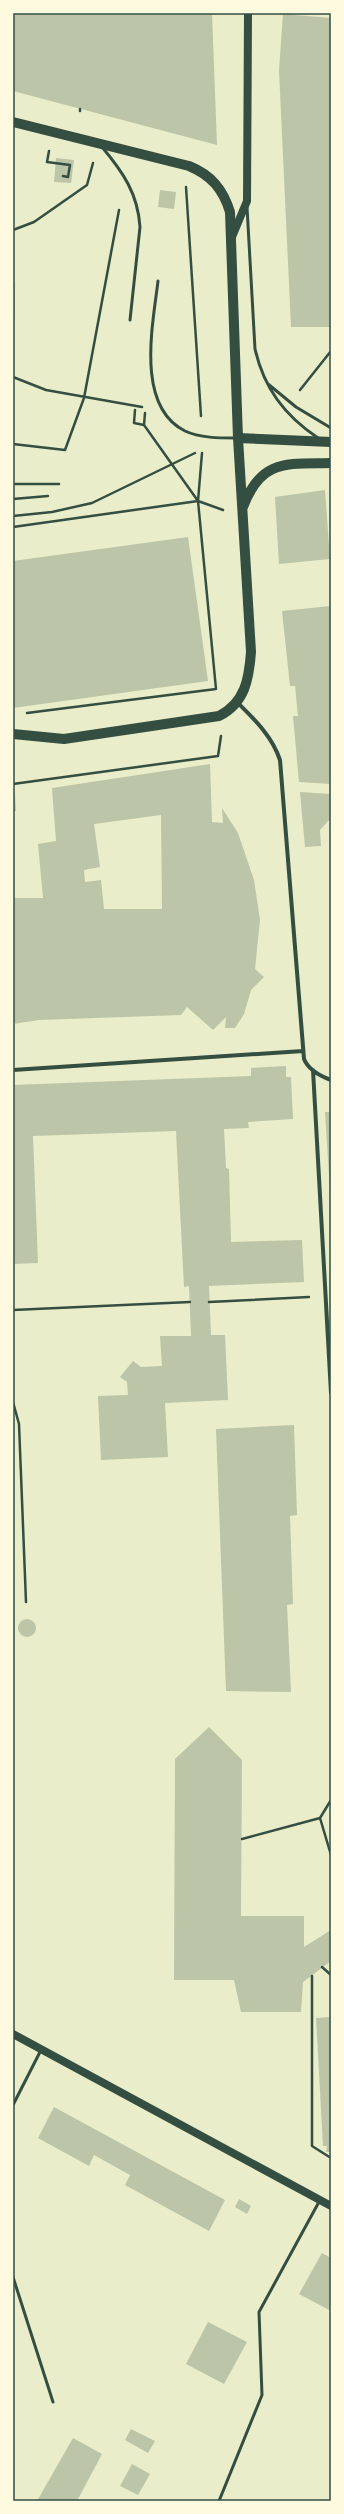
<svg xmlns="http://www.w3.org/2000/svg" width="344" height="2514" viewBox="0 0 344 2514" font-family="'Public Sans',sans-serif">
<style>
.building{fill:#bcc5a7;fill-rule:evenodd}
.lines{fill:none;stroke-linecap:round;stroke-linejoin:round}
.path{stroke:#344e41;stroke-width:2.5}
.service{stroke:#344e41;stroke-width:3}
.minor{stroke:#344e41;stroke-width:4}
.secondary{stroke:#344e41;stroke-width:8}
.primary{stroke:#344e41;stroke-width:10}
.neatline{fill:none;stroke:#344e41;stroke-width:1.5}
</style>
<rect width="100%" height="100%" fill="#e9edc9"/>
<!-- building -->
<path class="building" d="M 13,13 L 212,13 L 217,145 L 13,91 Z
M 283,14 L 331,18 L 331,327 L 291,327 L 279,70 Z
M 56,158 L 74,160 L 71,183 L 54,182 Z
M 160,190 L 176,192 L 174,209 L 158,207 Z
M 325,490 L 330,559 L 279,564 L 275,497 Z
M 188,537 L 208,681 L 13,708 L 13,561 Z
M 330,606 L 331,784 L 299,782 L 293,716 L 298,716 L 295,686 L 290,686 L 282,611 Z
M 210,764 L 212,822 L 223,823 L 222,808 L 238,833 L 254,880 L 260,920 L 255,969 L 264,977 L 251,990 L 244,1014 L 235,1028 L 225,1028 L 226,1017 L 213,1030 L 187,1007 L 181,1015 L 39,1020 L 13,1024 L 13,898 L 43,898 L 38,844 L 56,841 L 52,788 ZM 161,815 L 162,909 L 104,909 L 101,880 L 85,882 L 84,870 L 100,867 L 94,824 Z
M 300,792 L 331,794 L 331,820 L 328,821 L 320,830 L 321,846 L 305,847 Z
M 13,793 L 15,793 L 16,811 L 13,811 Z
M 286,1066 L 286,1077 L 291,1077 L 293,1119 L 248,1122 L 249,1128 L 224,1129 L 226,1168 L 229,1169 L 231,1242 L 302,1240 L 304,1282 L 209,1286 L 211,1335 L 225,1335 L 228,1400 L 165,1403 L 168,1457 L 101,1460 L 98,1396 L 128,1395 L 127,1382 L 120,1377 L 133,1361 L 141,1367 L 162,1366 L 160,1336 L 191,1336 L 189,1286 L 184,1287 L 176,1131 L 33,1136 L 38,1263 L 13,1264 L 13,1085 L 251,1076 L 251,1068 Z
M 325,1112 L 331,1112 L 331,1192 L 330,1192 Z
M 294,1425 L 297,1515 L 290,1516 L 293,1604 L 287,1605 L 291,1692 L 226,1691 L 216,1429 Z
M18 1628a9 9 0 1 1 18 0a9 9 0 1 1-18 0Z
M 209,1727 L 242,1760 L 241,1916 L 304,1916 L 304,1947 L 331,1930 L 331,1961 L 303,1982 L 301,2012 L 241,2012 L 234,1980 L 174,1980 L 175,1759 Z
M 331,2017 L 331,2152 L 326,2152 L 327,2146 L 323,2146 L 316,2018 Z
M 54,2107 L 225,2200 L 209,2231 L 125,2185 L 130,2175 L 94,2155 L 89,2166 L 38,2138 Z
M 239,2199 L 251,2206 L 247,2214 L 235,2207 Z
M 322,2253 L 331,2258 L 331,2311 L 299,2294 Z
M 208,2322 L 247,2342 L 224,2384 L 186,2364 Z
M 131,2429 L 155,2441 L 148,2453 L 125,2440 Z
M 73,2438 L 102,2454 L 77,2501 L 37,2501 Z
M 132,2464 L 150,2474 L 138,2495 L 120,2486 Z"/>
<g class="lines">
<!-- path -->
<path class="path" d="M 80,109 L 80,111
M 49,151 L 47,162 L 70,165 L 68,177 L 63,176
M 186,187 L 201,416
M 13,230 L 34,222 L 87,185 L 93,163
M 13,283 L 13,319
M 13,377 L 46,390 L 142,407
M 300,390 L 331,351
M 135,410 L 134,423 L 144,425
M 145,413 L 144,425 L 198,501
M 13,444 L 65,450 L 84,398 L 119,210
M 13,484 L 59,484
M 13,499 L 48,496
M 13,516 L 52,512 L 92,503 L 195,453
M 13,527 L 198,501 L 223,510
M 27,713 L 216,689 L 198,501 L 202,453
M 13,784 L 218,756 L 221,736
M 209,1302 L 309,1297
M 13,1310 L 190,1302
M 13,1402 L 19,1424 L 26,1602
M 331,1800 L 320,1818 L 331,1855
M 242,1839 L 320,1818
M 322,1967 L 331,1975
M 312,1976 L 312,2146 L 331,2158"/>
<!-- service -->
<path class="service" d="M 102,147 C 123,172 138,194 140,227 L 130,320
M 247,207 L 255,349 C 264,388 284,415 318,438
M 158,281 C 153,324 135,406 185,431 C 200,438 219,438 236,438
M 268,384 L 296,407 L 331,428
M 13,2105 L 41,2050
M 13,2277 L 53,2402
M 219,2501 L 262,2395 L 259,2312 L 320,2200"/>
<!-- minor -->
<path class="minor" d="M 238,703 C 255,720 272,736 280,760 L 304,1059 C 308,1069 320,1076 331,1080
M 13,1070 L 303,1051
M 313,1070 L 331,1393"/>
<!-- secondary -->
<path class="secondary" d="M 232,237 L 247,201 L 248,13
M 13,2034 L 331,2206"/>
<!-- primary -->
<path class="primary" d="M 13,122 L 189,166 C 211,175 223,189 230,212 L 238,438 L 251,652 C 249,679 245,703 219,716 L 64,739 L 13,734
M 238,438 L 331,442
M 243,507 C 261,459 286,464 331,463"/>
</g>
<!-- border -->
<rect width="344" height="2514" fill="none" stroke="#fefae0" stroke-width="28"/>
<rect x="14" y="14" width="316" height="2486" class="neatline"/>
</svg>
